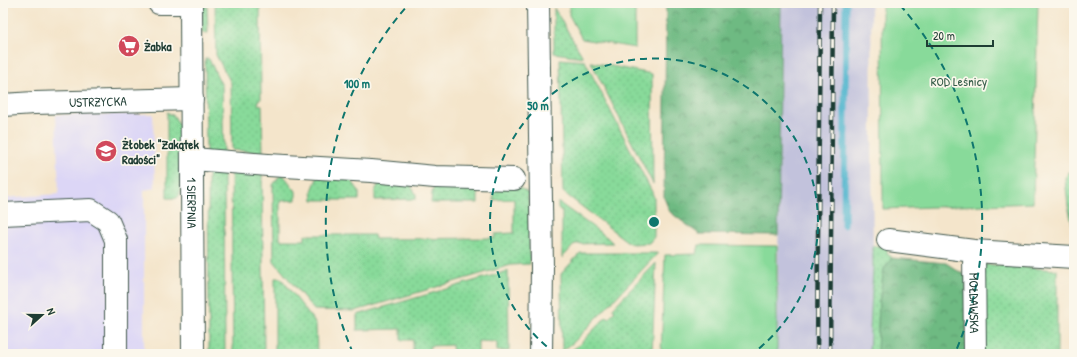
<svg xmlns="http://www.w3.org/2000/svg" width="1077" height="357" viewBox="0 0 1077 357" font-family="'Patrick Hand',sans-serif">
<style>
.built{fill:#dcd6f6}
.railway{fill:#c2c2dc}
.grass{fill:url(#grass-dots);stroke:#548c67}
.forest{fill:url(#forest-crowns);stroke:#467c5b}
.green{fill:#88da9a;stroke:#548c67}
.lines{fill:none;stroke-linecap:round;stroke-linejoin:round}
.stream{stroke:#4eb4cd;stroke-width:7}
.minor-casing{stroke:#3f564b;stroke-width:24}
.minor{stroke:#fff;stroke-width:22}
.rail-casing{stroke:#1f3d34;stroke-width:4.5}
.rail{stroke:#fbf7ec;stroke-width:3;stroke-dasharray:9;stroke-linecap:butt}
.ring{fill:none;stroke:#0f766e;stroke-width:2;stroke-dasharray:7 5}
.labels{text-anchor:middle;stroke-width:3.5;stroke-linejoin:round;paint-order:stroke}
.poi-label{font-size:13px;font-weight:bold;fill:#1f3d34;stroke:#fbf7ec;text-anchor:start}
.park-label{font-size:13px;fill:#345c48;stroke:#fbf7ec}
.street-label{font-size:13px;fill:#1f3d34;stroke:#fbf7ec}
.centre{fill:#0f766e;stroke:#fbf7ec;stroke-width:2}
.ring-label{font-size:12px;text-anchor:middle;font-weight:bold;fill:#0f766e;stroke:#fbf7ec;stroke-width:3.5;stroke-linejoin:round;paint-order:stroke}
</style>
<defs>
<pattern id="grass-dots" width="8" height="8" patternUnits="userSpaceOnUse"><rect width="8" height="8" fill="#88da9a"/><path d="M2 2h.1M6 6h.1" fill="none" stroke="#75bc85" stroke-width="1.8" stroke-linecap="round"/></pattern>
<pattern id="forest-crowns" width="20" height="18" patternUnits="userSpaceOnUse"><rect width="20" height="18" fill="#6eba82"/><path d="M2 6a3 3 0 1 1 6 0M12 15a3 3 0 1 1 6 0" fill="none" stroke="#5a986b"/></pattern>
</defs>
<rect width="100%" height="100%" fill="#fbf7ec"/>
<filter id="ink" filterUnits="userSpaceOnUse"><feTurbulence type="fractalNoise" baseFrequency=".025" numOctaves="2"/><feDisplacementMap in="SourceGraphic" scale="8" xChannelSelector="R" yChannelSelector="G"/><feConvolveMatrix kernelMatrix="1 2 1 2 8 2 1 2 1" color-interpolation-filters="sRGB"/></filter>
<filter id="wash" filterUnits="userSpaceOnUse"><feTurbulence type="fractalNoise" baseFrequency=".012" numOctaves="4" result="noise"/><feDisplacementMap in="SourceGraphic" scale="16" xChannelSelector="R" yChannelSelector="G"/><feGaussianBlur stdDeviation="0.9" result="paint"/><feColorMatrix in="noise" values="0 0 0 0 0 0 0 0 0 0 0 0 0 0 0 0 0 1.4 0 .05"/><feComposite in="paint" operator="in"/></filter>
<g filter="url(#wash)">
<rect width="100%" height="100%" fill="#f4e5cb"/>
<!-- built -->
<path class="built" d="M 153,114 L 155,188 L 144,190 L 144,354 L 3,354 L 3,198 L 59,194 L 56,115 Z"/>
<!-- railway -->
<path class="railway" d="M 781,3 L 871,3 L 873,268 L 869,354 L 777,354 Z"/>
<!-- grass -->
<path class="grass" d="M 203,3 L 207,3 L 208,33 L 202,33 L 202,13 Z
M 215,3 L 260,3 L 261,99 L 258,100 L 258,104 L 262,105 L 263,155 L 258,158 L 258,152 L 232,150 L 231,83 L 216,55 Z
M 554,8 L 583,57 L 554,53 Z
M 205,59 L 209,59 L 222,86 L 224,155 L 206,154 Z
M 560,59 L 585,61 L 652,192 L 654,198 L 654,237 L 649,243 L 633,244 L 629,243 L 563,192 Z
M 591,62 L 652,74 L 653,184 Z
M 167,112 L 174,116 L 180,126 L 180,195 L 177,198 L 167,198 Z
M 208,165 L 224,167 L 225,354 L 209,354 Z
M 231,167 L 262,171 L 264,354 L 233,354 Z
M 1069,172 L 1074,172 L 1074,232 L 1068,206 L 1065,178 Z
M 282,173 L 296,191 L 296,200 L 280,201 L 280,240 L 305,240 L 305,235 L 374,235 L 375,239 L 495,238 L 495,234 L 514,233 L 514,199 L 493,200 L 496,184 L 514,184 L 528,193 L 530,264 L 511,265 L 355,311 L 314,310 L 274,261 L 273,185 Z
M 319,173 L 347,174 L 359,191 L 359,200 L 313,200 L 312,191 Z
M 382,177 L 406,178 L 416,194 L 416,199 L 375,200 L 375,191 Z
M 436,181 L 469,183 L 478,194 L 478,203 L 431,203 L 432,193 Z
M 558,202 L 608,238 L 613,243 L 575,244 L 562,258 L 562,211 L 558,209 Z
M 873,246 L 888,246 L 887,252 L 892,258 L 884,269 L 879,303 L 877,354 L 869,354 L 873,268 Z
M 580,253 L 658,253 L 574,342 L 562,351 L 561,274 Z
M 656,263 L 652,354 L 567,354 L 580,344 L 607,316 L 609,318 L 615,311 L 613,308 Z
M 982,264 L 1057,270 L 1057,354 L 983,354 Z
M 508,271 L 509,351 L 497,351 L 497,342 L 478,341 L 478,354 L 453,354 L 452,345 L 429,346 L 430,352 L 413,353 L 413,340 L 401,340 L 401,329 L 357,330 L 357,315 Z
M 275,278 L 281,278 L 316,324 L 317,354 L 275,354 Z"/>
<!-- forest -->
<path class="forest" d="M 666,3 L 781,3 L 778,235 L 699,234 L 670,212 L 664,198 Z
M 892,258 L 946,263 L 966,276 L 967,354 L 877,354 L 879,303 L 884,269 Z"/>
<!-- green -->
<path class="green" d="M 569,3 L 635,3 L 635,48 L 582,39 L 569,15 Z
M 882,3 L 1038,3 L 1033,203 L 883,209 Z
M 699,245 L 777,246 L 777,354 L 661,354 L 665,255 L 697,254 Z"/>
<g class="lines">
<!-- stream -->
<path class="stream" d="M 844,225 L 846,3"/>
</g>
</g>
<g filter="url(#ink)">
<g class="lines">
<!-- minor casing -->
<g class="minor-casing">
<g id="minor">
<path d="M 159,3 L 180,3"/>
<path id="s1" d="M 191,3 L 193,354"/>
<path d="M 538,3 L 542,267 L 541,354"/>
<path id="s2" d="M 3,105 L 34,103 L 192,99"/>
<path d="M 193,159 L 268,165 L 371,171 L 435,177 L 514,179"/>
<path d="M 3,214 L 91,210 L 108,221 L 116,240 L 116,354"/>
<path d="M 888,240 L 974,251 L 1074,257"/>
<path id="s3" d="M 974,251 L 975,354"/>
</g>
</g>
<!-- minor -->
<use href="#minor" class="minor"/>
<!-- rail casing -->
<g class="rail-casing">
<path id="rail" d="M 817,354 L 820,3
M 830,354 L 833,3"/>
</g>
<!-- rail -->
<use href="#rail" class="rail"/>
</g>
</g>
<!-- distance rings -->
<g class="ring">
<path d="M556 354A164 164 0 1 1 752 354"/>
<path d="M353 353A328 328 0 0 1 408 5M900 5A328 328 0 0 1 955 353"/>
</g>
<!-- icons -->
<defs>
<g id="supermarket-disc" transform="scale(1.15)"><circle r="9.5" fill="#d1495b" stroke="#fbf7ec"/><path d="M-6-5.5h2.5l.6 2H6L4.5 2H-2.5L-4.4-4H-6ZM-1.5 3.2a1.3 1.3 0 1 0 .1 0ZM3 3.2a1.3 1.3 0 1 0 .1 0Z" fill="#fff"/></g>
<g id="school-disc" transform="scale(1.15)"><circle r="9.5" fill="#d1495b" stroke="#fbf7ec"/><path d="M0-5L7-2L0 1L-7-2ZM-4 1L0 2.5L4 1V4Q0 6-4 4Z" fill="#fff"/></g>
</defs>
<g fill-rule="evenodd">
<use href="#supermarket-disc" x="129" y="46"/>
<use href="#school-disc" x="106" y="151"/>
</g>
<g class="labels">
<!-- poi labels -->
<g class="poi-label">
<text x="144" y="51">Żabka</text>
<text x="122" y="149">Żłobek "Zakątek<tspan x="122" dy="15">Radości"</tspan></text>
</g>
<!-- park labels -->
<g class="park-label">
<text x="959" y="86">ROD Leśnicy</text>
</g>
<!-- street labels -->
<g class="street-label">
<text dy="5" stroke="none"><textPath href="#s2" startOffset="95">USTRZYCKA</textPath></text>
<text dy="5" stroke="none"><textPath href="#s1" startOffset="200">1 SIERPNIA</textPath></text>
<text dy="5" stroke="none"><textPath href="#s3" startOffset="52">MOŁDAWSKA</textPath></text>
</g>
</g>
<circle cx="654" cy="222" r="6" class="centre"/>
<g class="ring-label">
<text x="357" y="88">100 m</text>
<text x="538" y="110">50 m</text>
</g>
<!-- margin -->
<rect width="1077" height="357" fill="none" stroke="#fbf7ec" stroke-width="16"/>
<!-- north arrow -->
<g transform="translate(42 315) rotate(69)" stroke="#fbf7ec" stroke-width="3" paint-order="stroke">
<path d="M0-3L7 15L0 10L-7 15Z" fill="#1f3d34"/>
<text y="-6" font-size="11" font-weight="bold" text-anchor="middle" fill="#1f3d34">N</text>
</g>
<!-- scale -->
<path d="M927 40v6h66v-6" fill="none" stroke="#1f3d34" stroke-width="2"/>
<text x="933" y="40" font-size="12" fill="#1f3d34" stroke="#fbf7ec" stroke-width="3" paint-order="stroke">20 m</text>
</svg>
